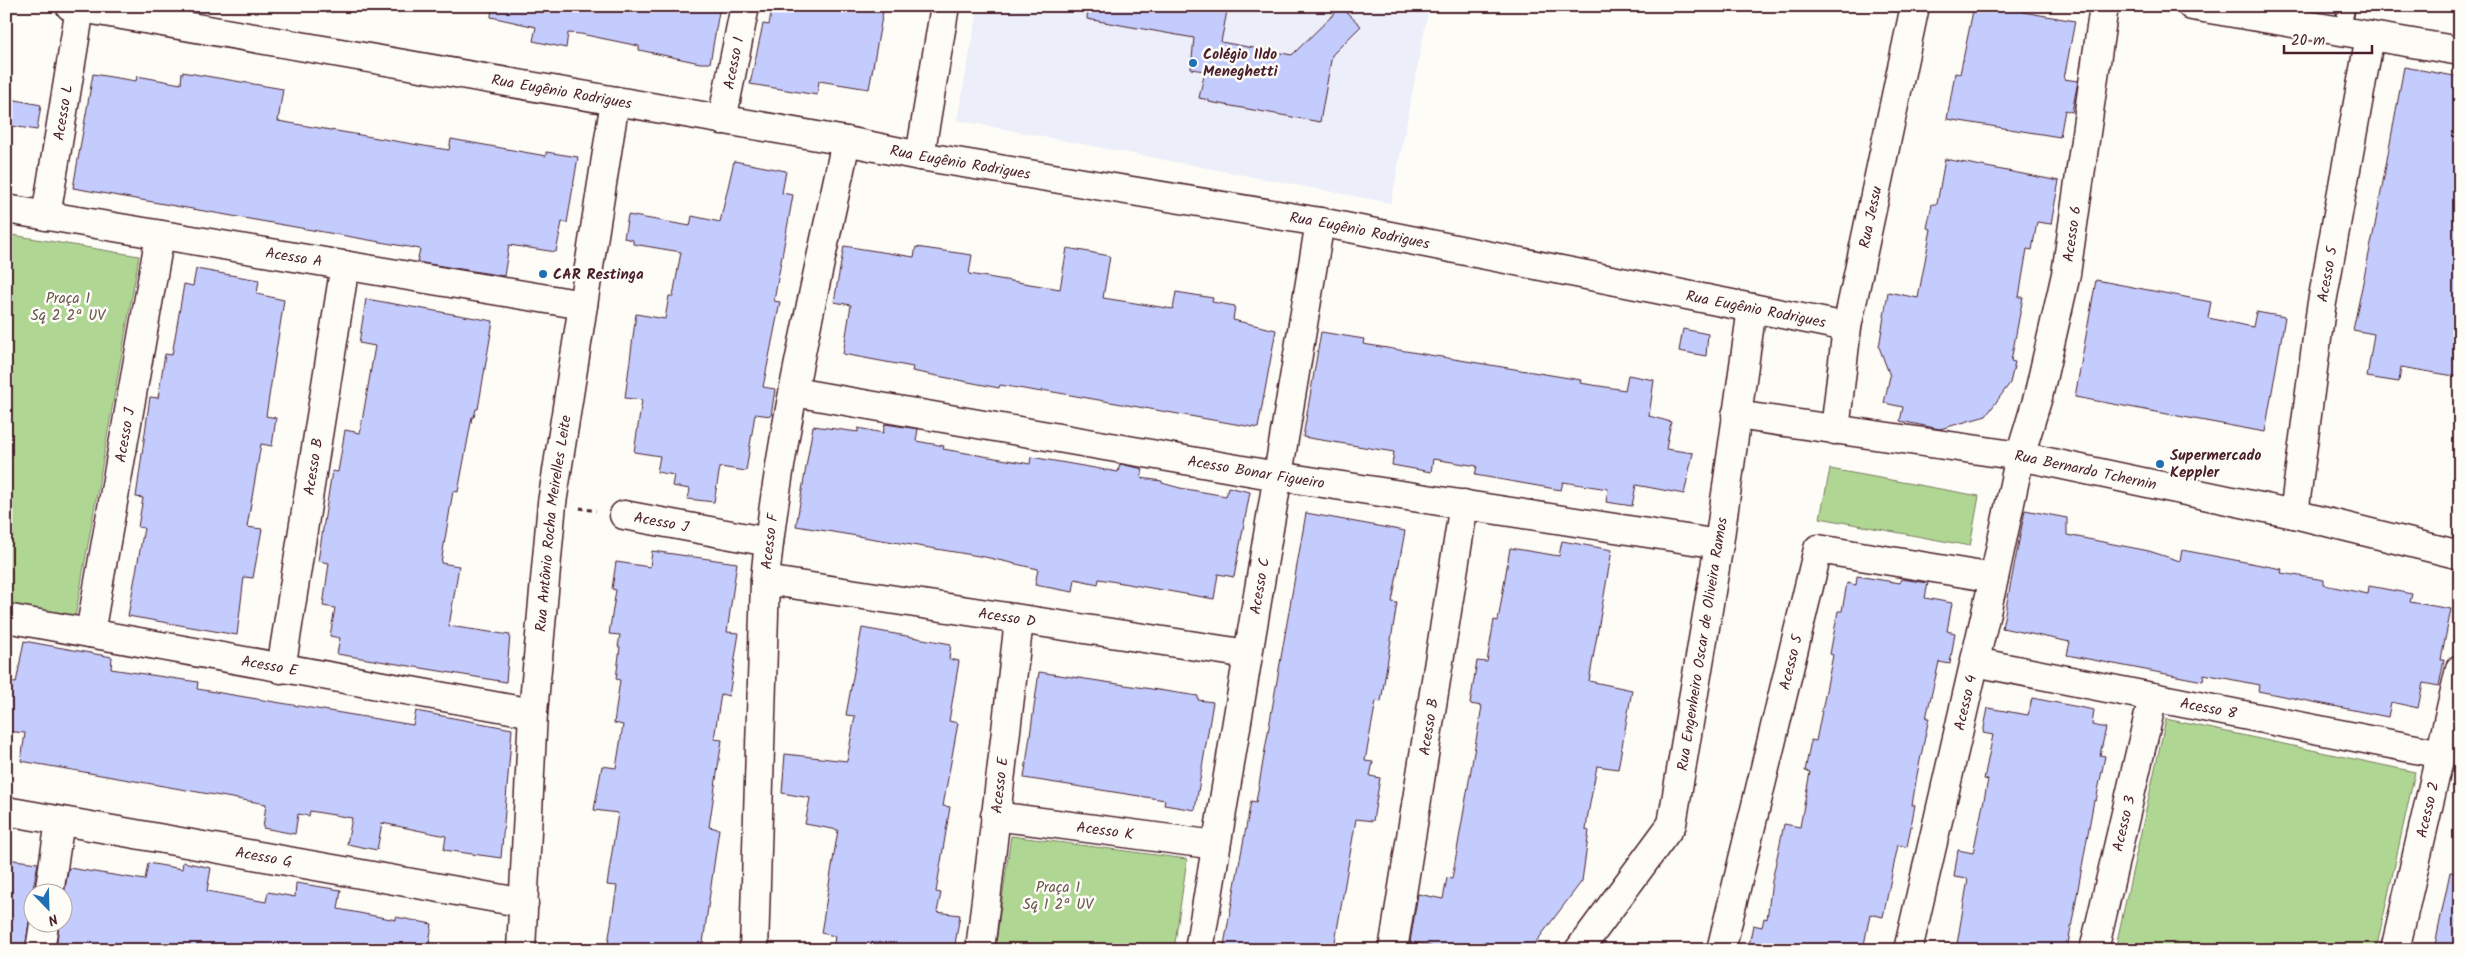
<svg xmlns="http://www.w3.org/2000/svg" width="2466" height="956" viewBox="0 0 2466 956" font-family="Kalam,sans-serif">
<style>
.built{fill:#eceef9}
.green{fill:#afd793;stroke:#7c7b5f}
.building{fill:#c3ccfd;stroke:#4a1f2b}
.lines{fill:none;stroke-linecap:round;stroke-linejoin:round}
.lane-casing{stroke:#4a1f2b;stroke-width:19}
.street-casing{stroke:#4a1f2b;stroke-width:31}
.secondary-casing{stroke:#4a1f2b;stroke-width:31}
.path{stroke:#4a1f2b;stroke-width:3;stroke-dasharray:4 4;stroke-linecap:butt}
.lane{stroke:#fdfcf7;stroke-width:15}
.street{stroke:#fdfcf7;stroke-width:28}
.secondary{stroke:#fdfcf7;stroke-width:28}
.poi-dot{fill:#1f6fb2;stroke:#fdfcf7;stroke-width:2}
.labels{text-anchor:middle;stroke-width:5;stroke-linejoin:round;paint-order:stroke}
.poi-label{font-size:15px;font-weight:bold;fill:#4a1f2b;stroke:#fdfcf7;text-anchor:start}
.street-label{font-size:15px;fill:#4a1f2b;stroke:#fdfcf7}
.park-label{font-size:15px;fill:#68564a;stroke:#fdfcf7}
</style>
<rect width="100%" height="100%" fill="#fdfcf7"/>
<filter id="ink" filterUnits="userSpaceOnUse"><feTurbulence type="fractalNoise" baseFrequency=".02" numOctaves="2"/><feDisplacementMap in="SourceGraphic" scale="10" xChannelSelector="R" yChannelSelector="G"/><feConvolveMatrix kernelMatrix="1 2 1 2 8 2 1 2 1" color-interpolation-filters="sRGB"/></filter>
<g filter="url(#ink)">
<!-- built -->
<path class="built" d="M 979,6 L 1429,6 L 1391,203 L 957,120 Z"/>
<!-- green -->
<path class="green" d="M 6,234 L 139,256 L 75,618 L 6,606 Z
M 1830,469 L 1979,496 L 1970,546 L 1820,518 Z
M 2166,719 L 2415,772 L 2376,950 L 2115,950 Z
M 1011,836 L 1187,859 L 1174,950 L 995,950 Z"/>
<!-- building -->
<path class="building" d="M 492,6 L 720,6 L 710,63 L 700,63 L 639,50 L 639,46 L 581,34 L 568,33 L 566,48 L 533,41 L 536,27 L 491,17 Z
M 772,6 L 884,6 L 869,89 L 819,81 L 817,95 L 750,84 L 763,24 L 769,25 Z
M 1088,6 L 1228,6 L 1221,42 L 1292,55 L 1341,7 L 1361,26 L 1332,55 L 1320,122 L 1209,102 L 1209,100 L 1199,98 L 1205,71 L 1191,69 L 1194,38 L 1087,19 Z
M 1974,6 L 2024,6 L 2023,12 L 2075,21 L 2064,79 L 2078,81 L 2072,112 L 2065,110 L 2060,137 L 1947,119 L 1955,73 L 1960,74 Z
M 2404,67 L 2460,77 L 2460,377 L 2401,367 L 2399,382 L 2367,377 L 2374,334 L 2353,330 L 2375,225 Z
M 182,72 L 283,89 L 278,121 L 436,148 L 449,150 L 451,139 L 546,156 L 546,152 L 578,157 L 567,223 L 562,222 L 556,252 L 509,245 L 504,276 L 417,262 L 420,249 L 73,188 L 93,74 L 136,81 L 137,76 L 181,84 Z
M 6,98 L 41,105 L 37,130 L 6,125 Z
M 1945,159 L 2059,181 L 2051,224 L 2037,222 L 2032,250 L 2027,249 L 2019,297 L 2023,297 L 2011,361 L 2015,362 L 2010,383 L 1986,416 L 1940,429 L 1900,421 L 1903,407 L 1884,403 L 1890,376 L 1879,347 L 1888,292 L 1918,298 L 1931,229 L 1927,228 L 1932,204 L 1937,204 Z
M 734,161 L 786,171 L 782,193 L 793,195 L 774,301 L 780,302 L 763,387 L 775,389 L 771,416 L 755,414 L 746,471 L 720,467 L 714,502 L 688,499 L 690,489 L 672,486 L 674,475 L 657,472 L 660,456 L 634,452 L 642,400 L 625,398 L 636,314 L 665,319 L 669,296 L 673,296 L 681,252 L 633,244 L 633,240 L 624,238 L 628,215 L 690,226 L 692,216 L 720,222 Z
M 844,246 L 914,257 L 916,247 L 972,255 L 969,274 L 1060,289 L 1067,248 L 1110,256 L 1103,298 L 1173,309 L 1176,292 L 1213,298 L 1212,302 L 1235,306 L 1233,320 L 1276,330 L 1258,428 L 1042,390 L 1042,392 L 1000,385 L 999,388 L 912,371 L 913,367 L 843,354 L 851,305 L 834,302 Z
M 196,269 L 259,280 L 257,294 L 284,300 L 266,416 L 276,418 L 272,446 L 261,444 L 247,527 L 262,529 L 253,578 L 244,577 L 237,635 L 128,616 L 144,528 L 138,527 L 143,498 L 136,497 L 150,397 L 158,398 L 165,354 L 172,355 L 184,284 L 193,286 Z
M 2096,280 L 2211,302 L 2208,318 L 2253,327 L 2256,312 L 2285,317 L 2265,432 L 2075,397 Z
M 366,299 L 493,321 L 478,409 L 476,409 L 474,417 L 472,417 L 458,492 L 453,491 L 441,563 L 459,566 L 449,626 L 510,635 L 506,682 L 337,654 L 340,638 L 330,636 L 335,608 L 323,606 L 329,563 L 318,561 L 332,471 L 338,472 L 345,430 L 360,433 L 375,346 L 359,343 Z
M 1683,329 L 1708,334 L 1706,356 L 1679,351 Z
M 1321,332 L 1364,339 L 1363,344 L 1581,380 L 1580,383 L 1625,390 L 1628,375 L 1654,380 L 1649,416 L 1671,422 L 1666,449 L 1693,453 L 1684,494 L 1636,485 L 1632,506 L 1606,502 L 1608,489 L 1563,482 L 1561,490 L 1475,475 L 1477,466 L 1433,459 L 1431,472 L 1392,465 L 1394,452 L 1303,437 Z
M 885,424 L 918,429 L 916,441 L 944,446 L 943,449 L 1030,464 L 1031,457 L 1118,472 L 1120,464 L 1143,469 L 1141,478 L 1162,481 L 1162,483 L 1180,488 L 1226,496 L 1228,487 L 1250,492 L 1234,577 L 1218,574 L 1214,599 L 1099,579 L 1098,584 L 1075,579 L 1073,592 L 1035,585 L 1038,569 L 985,557 L 796,526 L 813,426 L 858,432 L 858,428 L 883,433 Z
M 2025,510 L 2067,518 L 2067,535 L 2149,551 L 2180,561 L 2182,550 L 2282,569 L 2281,573 L 2324,580 L 2324,585 L 2368,594 L 2369,586 L 2412,594 L 2410,602 L 2451,609 L 2441,660 L 2444,660 L 2439,686 L 2423,683 L 2418,708 L 2391,702 L 2388,717 L 2258,691 L 2259,685 L 2204,674 L 2203,681 L 2067,655 L 2070,642 L 2002,628 Z
M 1306,513 L 1405,531 L 1392,602 L 1397,603 L 1381,702 L 1376,701 L 1365,761 L 1373,762 L 1370,776 L 1380,778 L 1373,821 L 1356,819 L 1334,948 L 1322,946 L 1321,950 L 1223,950 L 1251,801 L 1256,802 Z
M 1562,541 L 1612,550 L 1589,681 L 1632,690 L 1618,769 L 1597,766 L 1588,814 L 1586,830 L 1589,831 L 1582,881 L 1530,950 L 1482,942 L 1481,950 L 1431,950 L 1431,946 L 1410,942 L 1418,894 L 1443,899 L 1447,878 L 1452,879 L 1482,706 L 1470,704 L 1477,661 L 1487,662 L 1494,620 L 1498,621 L 1510,548 L 1559,556 Z
M 652,551 L 737,563 L 727,632 L 739,633 L 729,696 L 721,694 L 714,739 L 722,740 L 709,827 L 719,829 L 702,950 L 607,950 L 617,886 L 607,885 L 618,813 L 594,810 L 602,766 L 616,768 L 623,725 L 614,723 L 620,680 L 616,679 L 620,647 L 618,647 L 620,635 L 609,634 L 616,590 L 612,589 L 616,562 L 650,567 Z
M 1857,576 L 1900,583 L 1901,579 L 1928,583 L 1925,598 L 1952,603 L 1947,631 L 1955,633 L 1950,664 L 1939,662 L 1926,718 L 1929,718 L 1917,775 L 1912,805 L 1915,805 L 1907,847 L 1898,845 L 1883,917 L 1870,914 L 1863,950 L 1748,950 L 1753,925 L 1762,927 L 1764,918 L 1767,919 L 1772,881 L 1784,824 L 1800,827 L 1810,772 L 1805,771 L 1811,740 L 1816,741 L 1833,655 L 1830,654 L 1838,611 L 1842,611 L 1847,583 L 1856,585 Z
M 862,628 L 951,644 L 949,659 L 959,661 L 949,721 L 958,723 L 943,806 L 950,807 L 936,892 L 941,893 L 937,912 L 960,915 L 954,950 L 833,950 L 835,936 L 821,933 L 838,830 L 805,824 L 810,798 L 782,793 L 785,754 L 847,761 L 855,716 L 846,715 Z
M 24,641 L 112,657 L 111,669 L 198,682 L 197,689 L 413,725 L 416,711 L 512,729 L 501,858 L 444,850 L 446,836 L 382,823 L 377,850 L 347,844 L 352,818 L 310,811 L 309,816 L 298,814 L 295,834 L 263,828 L 266,804 L 21,761 L 25,733 L 6,731 L 6,681 L 16,683 Z
M 1039,672 L 1198,696 L 1198,700 L 1213,702 L 1195,810 L 1164,805 L 1165,800 L 1024,778 Z
M 2032,698 L 2094,710 L 2092,725 L 2106,728 L 2100,755 L 2105,756 L 2096,801 L 2094,800 L 2067,950 L 1956,950 L 1968,879 L 1954,877 L 1958,850 L 1973,853 L 1988,780 L 1984,779 L 1993,735 L 1983,733 L 1988,708 L 2028,715 Z
M 6,859 L 38,863 L 32,894 L 32,914 L 29,922 L 25,950 L 6,950 Z
M 183,862 L 211,868 L 207,891 L 266,902 L 268,892 L 295,897 L 296,883 L 341,890 L 338,909 L 396,920 L 396,917 L 432,924 L 428,950 L 56,950 L 59,924 L 62,924 L 62,901 L 69,868 L 145,880 L 148,863 L 182,869 Z
M 2450,872 L 2460,873 L 2460,950 L 2434,950 Z"/>
<g class="lines">
<!-- lane casing -->
<g class="lane-casing">
<path id="lane" d="M 2342,32 L 2347,6"/>
</g>
<!-- street casing -->
<g class="street-casing">
<g id="street">
<path d="M 2192,6 L 2460,51"/>
<path id="s1" d="M 722,120 L 745,6"/>
<path d="M 920,156 L 945,6"/>
<path id="s2" d="M 6,209 L 583,305"/>
<path id="s3" d="M 46,216 L 80,8"/>
<path d="M 1752,308 L 1847,327"/>
<path id="s4" d="M 794,392 L 1277,476 L 1719,544"/>
<path id="s5" d="M 1736,415 L 2020,456 L 2294,514 L 2460,555"/>
<path id="s6" d="M 1835,430 L 1847,327 L 1915,6"/>
<path id="s7" d="M 2294,514 L 2321,308 L 2370,36"/>
<path id="s8" d="M 624,515 L 769,542"/>
<path id="s9" d="M 765,580 L 1248,654"/>
<path id="s10" d="M 6,618 L 533,713"/>
<path id="s11" d="M 90,633 L 160,235"/>
<path id="s12" d="M 1975,662 L 2441,754"/>
<path id="s13" d="M 281,669 L 345,265"/>
<path id="s14" d="M 6,811 L 524,903"/>
<path id="s15" d="M 995,816 L 1216,845"/>
<path d="M 49,894 L 60,821"/>
<path d="M 40,950 L 44,924"/>
<path id="s16" d="M 521,950 L 533,713 L 552,503 L 615,101"/>
<path id="s17" d="M 754,950 L 765,580 C 779,433 816,286 846,141"/>
<path id="s18" d="M 980,950 L 1019,621"/>
<path id="s19" d="M 1199,950 L 1320,222"/>
<path id="s20" d="M 1393,950 L 1464,504"/>
<path id="s21" d="M 1721,950 L 1818,549 L 1994,578"/>
<path id="s22" d="M 1908,950 L 1994,578 L 2020,456 L 2038,397 L 2066,274 L 2104,6"/>
<path id="s23" d="M 2094,950 L 2153,697"/>
<path id="s24" d="M 2395,950 L 2460,669"/>
</g>
</g>
<!-- secondary casing -->
<g class="secondary-casing">
<g id="secondary">
<path id="s25" d="M 70,6 L 846,141 L 920,156 L 1320,222 L 1752,308 L 1719,544 L 1672,824 L 1579,950"/>
</g>
</g>
<!-- path -->
<path class="path" d="M 580,508 L 596,511"/>
<!-- lane -->
<use href="#lane" class="lane"/>
<!-- street -->
<use href="#street" class="street"/>
<!-- secondary -->
<use href="#secondary" class="secondary"/>
</g>
</g>
<!-- markers -->
<g class="poi-dot">
<circle cx="1193" cy="63" r="5"/>
<circle cx="543" cy="274" r="5"/>
<circle cx="2160" cy="464" r="5"/>
</g>
<g class="labels">
<!-- poi labels -->
<g class="poi-label">
<text x="1203" y="59">Colégio Ildo<tspan x="1203" dy="17">Meneghetti</tspan></text>
<text x="553" y="279">CAR Restinga</text>
<text x="2170" y="460">Supermercado<tspan x="2170" dy="17">Keppler</tspan></text>
</g>
<!-- street labels -->
<g class="street-label">
<text dy="5" stroke="none"><textPath href="#s1" startOffset="58">Acesso 1</textPath></text>
<text dy="5" stroke="none"><textPath href="#s25" startOffset="499">Rua Eugênio Rodrigues</textPath></text>
<text dy="5" stroke="none"><textPath href="#s3" startOffset="105">Acesso L</textPath></text>
<text dy="5" stroke="none"><textPath href="#s25" startOffset="904">Rua Eugênio Rodrigues</textPath></text>
<text dy="5" stroke="none"><textPath href="#s6" startOffset="216">Rua Jessu</textPath></text>
<text dy="5" stroke="none"><textPath href="#s25" startOffset="1309">Rua Eugênio Rodrigues</textPath></text>
<text dy="5" stroke="none"><textPath href="#s22" startOffset="735">Acesso 6</textPath></text>
<text dy="5" stroke="none"><textPath href="#s2" startOffset="292">Acesso A</textPath></text>
<text dy="5" stroke="none"><textPath href="#s7" startOffset="242">Acesso 5</textPath></text>
<text transform="translate(1756 309) rotate(11)" y="5">Rua Eugênio Rodrigues</text>
<text dy="5" stroke="none"><textPath href="#s11" startOffset="201">Acesso J</textPath></text>
<text dy="5" stroke="none"><textPath href="#s13" startOffset="205">Acesso B</textPath></text>
<text dy="5" stroke="none"><textPath href="#s5" startOffset="354">Rua Bernardo Tchernin</textPath></text>
<text dy="5" stroke="none"><textPath href="#s4" startOffset="469">Acesso Bonar Figueiro</textPath></text>
<text dy="5" stroke="none"><textPath href="#s8" startOffset="38">Acesso J</textPath></text>
<text dy="5" stroke="none"><textPath href="#s16" startOffset="428">Rua Antônio Rocha Meirelles Leite</textPath></text>
<text dy="5" stroke="none"><textPath href="#s17" startOffset="409">Acesso F</textPath></text>
<text dy="5" stroke="none"><textPath href="#s19" startOffset="369">Acesso C</textPath></text>
<text dy="5" stroke="none"><textPath href="#s9" startOffset="245">Acesso D</textPath></text>
<text transform="translate(1702 644) rotate(-81)" y="5">Rua Engenheiro Oscar de Oliveira Ramos</text>
<text dy="5" stroke="none"><textPath href="#s21" startOffset="296">Acesso 5</textPath></text>
<text dy="5" stroke="none"><textPath href="#s10" startOffset="268">Acesso E</textPath></text>
<text dy="5" stroke="none"><textPath href="#s22" startOffset="254">Acesso 4</textPath></text>
<text dy="5" stroke="none"><textPath href="#s12" startOffset="238">Acesso 8</textPath></text>
<text dy="5" stroke="none"><textPath href="#s20" startOffset="226">Acesso B</textPath></text>
<text dy="5" stroke="none"><textPath href="#s18" startOffset="166">Acesso E</textPath></text>
<text dy="5" stroke="none"><textPath href="#s24" startOffset="144">Acesso 2</textPath></text>
<text dy="5" stroke="none"><textPath href="#s23" startOffset="130">Acesso 3</textPath></text>
<text dy="5" stroke="none"><textPath href="#s15" startOffset="111">Acesso K</textPath></text>
<text dy="5" stroke="none"><textPath href="#s14" startOffset="262">Acesso G</textPath></text>
</g>
<!-- park labels -->
<g class="park-label">
<text x="68" y="303">Praça 1<tspan x="68" dy="17">Sq 2 2ª UV</tspan></text>
<text x="1058" y="892">Praça 1<tspan x="1058" dy="17">Sq 1 2ª UV</tspan></text>
</g>
</g>
<!-- margin -->
<rect width="2466" height="956" fill="none" stroke="#fdfcf7" stroke-width="25"/>
<rect x="12" y="12" width="2441" height="931" fill="none" stroke="#4a1f2b" stroke-width="2" filter="url(#ink)"/>
<!-- north arrow -->
<g transform="translate(48 908) rotate(157)"><circle r="24" fill="#fdfcf7" stroke="#b5a4a5"/>
<path d="M0-4L9 19L0 12L-9 19Z" fill="#1f6fb2"/>
<text y="-8" font-size="14" font-weight="bold" text-anchor="middle" fill="#4a1f2b">N</text>
</g>
<!-- scale -->
<path d="M2284 45v8h88v-8" fill="none" stroke="#4a1f2b" stroke-width="2.5"/>
<text x="2291" y="45" font-size="15" fill="#4a1f2b" stroke="#fdfcf7" stroke-width="4" paint-order="stroke">20 m</text>
</svg>
